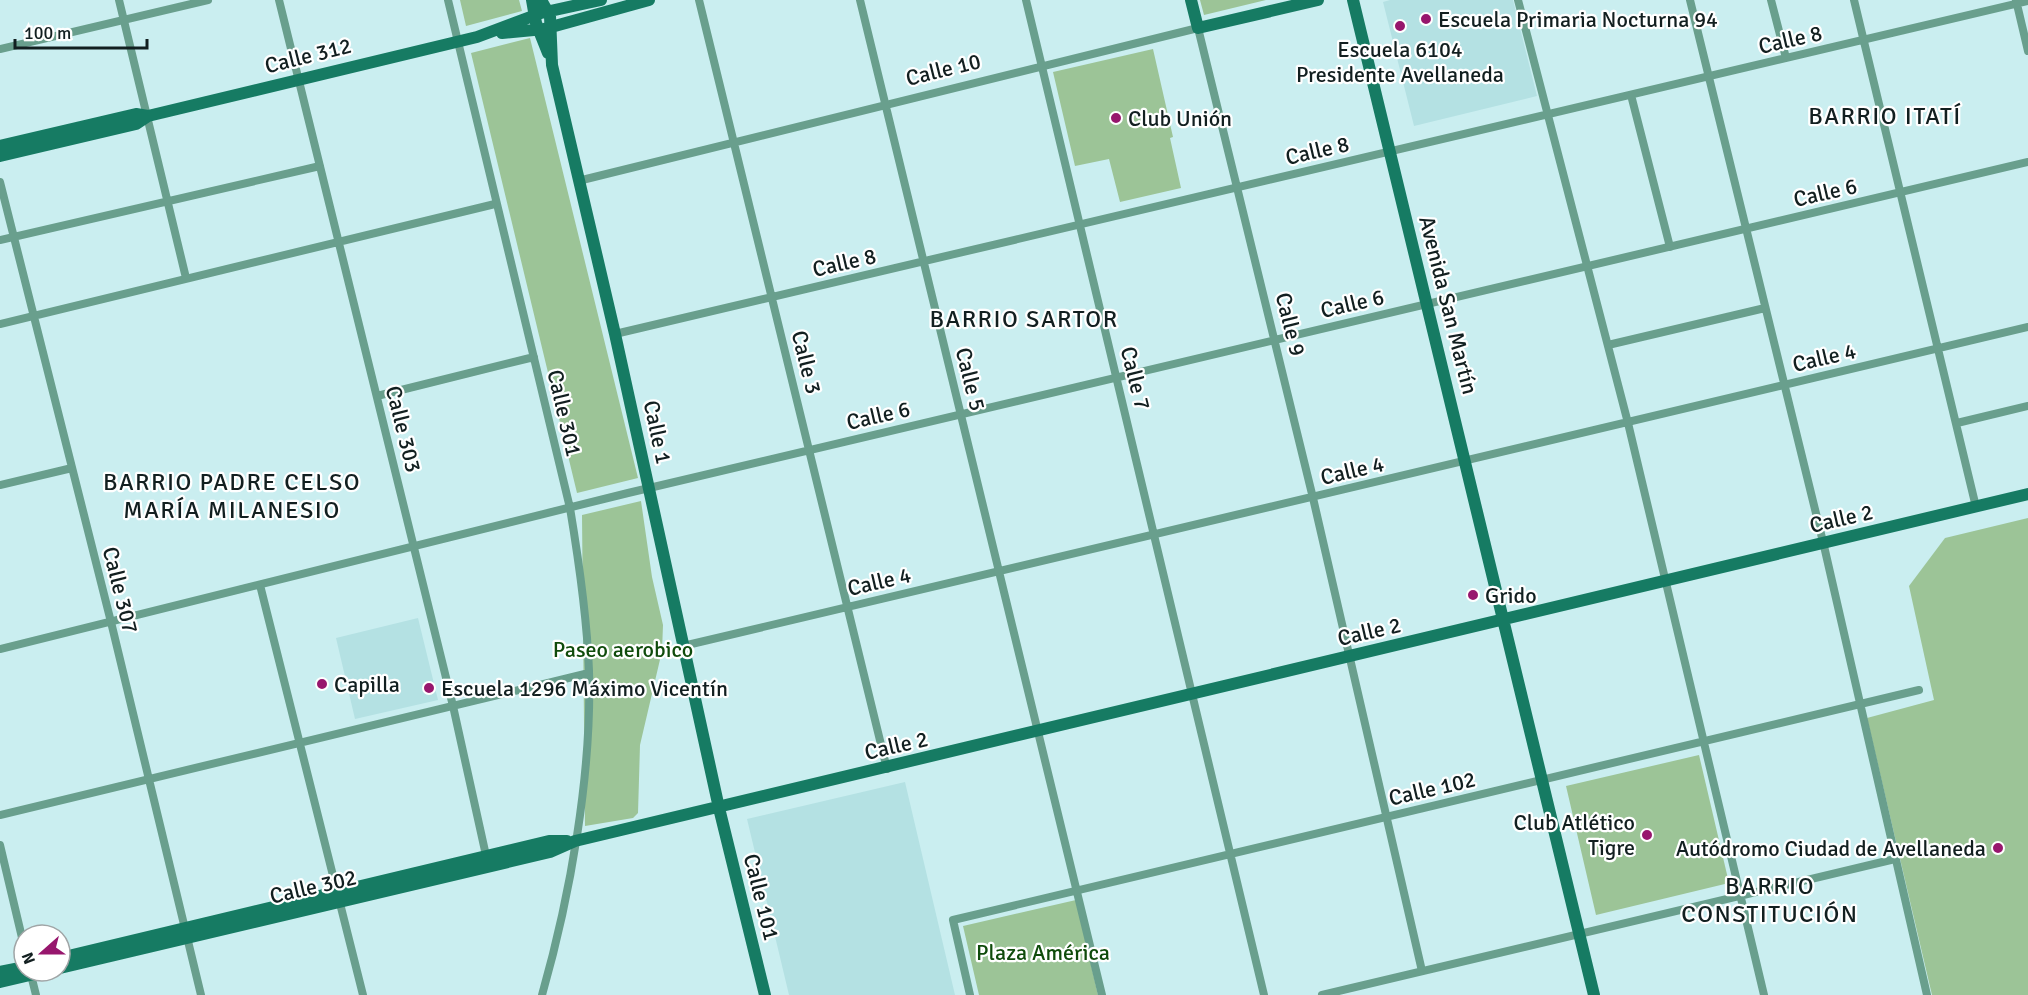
<svg xmlns="http://www.w3.org/2000/svg" width="2028" height="995" viewBox="0 0 2028 995" font-family="Signika,sans-serif">
<style>
.built{fill:#b4e1e3}
.green{fill:#9cc497}
.lines{fill:none;stroke-linecap:round;stroke-linejoin:round}
.street{stroke:#699f8d;stroke-width:8}
.secondary{stroke:#167b63;stroke-width:12}
.poi-dot{fill:#97166d;stroke:#fff;stroke-width:2}
.labels{text-anchor:middle;stroke-width:4.5;stroke-linejoin:round;paint-order:stroke}
.poi-label{font-size:22px;fill:#121f20;stroke:#fff;text-anchor:start}
.street-label{font-size:22px;fill:#121f20;stroke:#fff}
.park-label{font-size:22px;fill:#0f4b0b;stroke:#fff}
.neighbourhood-label{font-size:24px;letter-spacing:1.5px;fill:#121f20;stroke:#fff}
</style>
<rect width="100%" height="100%" fill="#caeef0"/>
<!-- built -->
<path class="built" d="M 1390,0 L 1513,0 L 1537,96 L 1414,126 L 1383,2 Z
M 418,618 L 438,700 L 355,719 L 336,638 Z
M 905,782 L 955,995 L 789,995 L 747,819 Z"/>
<!-- green -->
<path class="green" d="M 460,0 L 519,0 L 522,11 L 466,26 Z
M 1200,0 L 1266,0 L 1204,15 Z
M 530,38 L 638,478 L 577,493 L 471,53 Z
M 1153,49 L 1173,137 L 1170,138 L 1181,188 L 1120,202 L 1109,159 L 1075,166 L 1053,72 Z
M 641,501 L 652,577 L 663,625 L 662,651 L 640,745 L 638,813 L 633,818 L 585,826 L 582,515 Z
M 2028,518 L 2028,995 L 1932,995 L 1867,718 L 1934,700 L 1909,586 L 1945,538 Z
M 1699,755 L 1729,883 L 1596,915 L 1566,786 Z
M 1076,900 L 1098,995 L 979,995 L 963,926 Z"/>
<g class="lines">
<!-- street -->
<path class="street" d="M 119,0 L 186,278
M 279,0 L 453,706 L 487,860
M 448,0 L 570,508 C 579,562 587,616 589,671 C 592,774 570,897 542,995
M 699,0 L 887,769
M 860,0 L 1102,995
M 1026,0 L 1264,995
M 1518,0 L 1628,423 L 1764,995
M 1690,0 L 1824,546 L 1927,995
M 1771,0 L 1786,58
M 1854,0 L 1976,507
M 2016,0 L 2028,51
M 0,49 L 208,0
M 1631,95 L 1670,247
M 578,181 L 1198,28 L 1313,498 L 1422,971
M 0,182 L 111,622 L 201,995
M 0,240 L 320,166
M 0,324 L 495,204
M 615,334 L 2028,1
M 1608,345 L 1765,308
M 377,396 L 534,357
M 1957,423 L 2028,406
M 0,485 L 72,468
M 260,585 L 363,995
M 683,646 L 2028,327
M 0,649 L 628,493 L 2028,162
M 0,815 L 589,673
M 0,845 L 24,946
M 30,971 L 36,995
M 970,995 L 953,920 L 1919,690
M 1322,995 L 1895,859"/>
<!-- secondary -->
<path class="secondary" d="M 532,0 L 536,23 L 548,53
M 541,0 L 550,16 L 552,65 L 615,334 L 719,808 L 765,995
M 1191,0 L 1198,28 L 1318,0
M 1353,0 L 1594,995
M 502,33 L 544,29 L 649,0
M 0,146 L 136,114 L 148,116
M 0,156 L 136,124 L 148,116 L 477,37 L 541,13 L 601,0
M 60,958 L 549,841 L 567,841
M 60,968 L 550,852 L 575,841 L 2028,494
M 0,972 L 24,967
M 0,982 L 47,971"/>
</g>
<!-- markers -->
<g class="poi-dot">
<circle cx="1426" cy="19" r="6"/>
<circle cx="1400" cy="26" r="6"/>
<circle cx="1116" cy="118" r="6"/>
<circle cx="1473" cy="595" r="6"/>
<circle cx="322" cy="684" r="6"/>
<circle cx="429" cy="688" r="6"/>
<circle cx="1647" cy="835" r="6"/>
<circle cx="1998" cy="848" r="6"/>
</g>
<g class="labels">
<!-- poi labels -->
<g class="poi-label">
<text x="1438" y="27">Escuela Primaria Nocturna 94</text>
<text x="1400" y="57" text-anchor="middle">Escuela 6104<tspan x="1400" dy="25">Presidente Avellaneda</tspan></text>
<text x="1128" y="126">Club Unión</text>
<text x="1485" y="603">Grido</text>
<text x="334" y="692">Capilla</text>
<text x="441" y="696">Escuela 1296 Máximo Vicentín</text>
<text x="1635" y="830" text-anchor="end">Club Atlético<tspan x="1635" dy="25">Tigre</tspan></text>
<text x="1986" y="856" text-anchor="end">Autódromo Ciudad de Avellaneda</text>
</g>
<!-- street labels -->
<g class="street-label">
<text transform="translate(1790 39) rotate(-13)" y="8">Calle 8</text>
<text transform="translate(308 55) rotate(-14)" y="8">Calle 312</text>
<text transform="translate(943 69) rotate(-14)" y="8">Calle 10</text>
<text transform="translate(1317 150) rotate(-13)" y="8">Calle 8</text>
<text transform="translate(1825 192) rotate(-13)" y="8">Calle 6</text>
<text transform="translate(844 262) rotate(-13)" y="8">Calle 8</text>
<text transform="translate(1352 303) rotate(-13)" y="8">Calle 6</text>
<text transform="translate(1449 305) rotate(76)" y="8">Avenida San Martín</text>
<text transform="translate(1291 324) rotate(76)" y="8">Calle 9</text>
<text transform="translate(1824 357) rotate(-13)" y="8">Calle 4</text>
<text transform="translate(807 362) rotate(76)" y="8">Calle 3</text>
<text transform="translate(1136 378) rotate(76)" y="8">Calle 7</text>
<text transform="translate(971 379) rotate(76)" y="8">Calle 5</text>
<text transform="translate(565 413) rotate(77)" y="8">Calle 301</text>
<text transform="translate(878 415) rotate(-13)" y="8">Calle 6</text>
<text transform="translate(404 429) rotate(76)" y="8">Calle 303</text>
<text transform="translate(658 432) rotate(78)" y="8">Calle 1</text>
<text transform="translate(1352 470) rotate(-13)" y="8">Calle 4</text>
<text transform="translate(1841 518) rotate(-13)" y="8">Calle 2</text>
<text transform="translate(879 581) rotate(-13)" y="8">Calle 4</text>
<text transform="translate(121 590) rotate(76)" y="8">Calle 307</text>
<text transform="translate(1369 631) rotate(-13)" y="8">Calle 2</text>
<text transform="translate(896 745) rotate(-13)" y="8">Calle 2</text>
<text transform="translate(1432 788) rotate(-13)" y="8">Calle 102</text>
<text transform="translate(313 886) rotate(-13)" y="8">Calle 302</text>
<text transform="translate(762 897) rotate(76)" y="8">Calle 101</text>
</g>
<!-- park labels -->
<g class="park-label">
<text x="623" y="657">Paseo aerobico</text>
<text x="1043" y="960">Plaza América</text>
</g>
<!-- neighbourhood labels -->
<g class="neighbourhood-label">
<text x="1885" y="124">BARRIO ITATÍ</text>
<text x="1024" y="327">BARRIO SARTOR</text>
<text x="232" y="490">BARRIO PADRE CELSO<tspan x="232" dy="28">MARÍA MILANESIO</tspan></text>
<text x="1770" y="894">BARRIO<tspan x="1770" dy="28">CONSTITUCIÓN</tspan></text>
</g>
</g>
<!-- north arrow -->
<g transform="translate(42 953) rotate(249)"><circle r="28" fill="#ffffff" stroke="#a0a5a6" stroke-width="1.5"/>
<path d="M0-4.5L10 22L0 15L-10 22Z" fill="#97166d"/>
<text y="-9" font-size="16" font-weight="bold" text-anchor="middle" fill="#121f20">N</text>
</g>
<!-- scale -->
<path d="M15 39v9h132v-9" fill="none" stroke="#121f20" stroke-width="3"/>
<text x="24" y="39" font-size="18" fill="#121f20" stroke="#ffffff" stroke-width="4.5" paint-order="stroke">100 m</text>
</svg>
